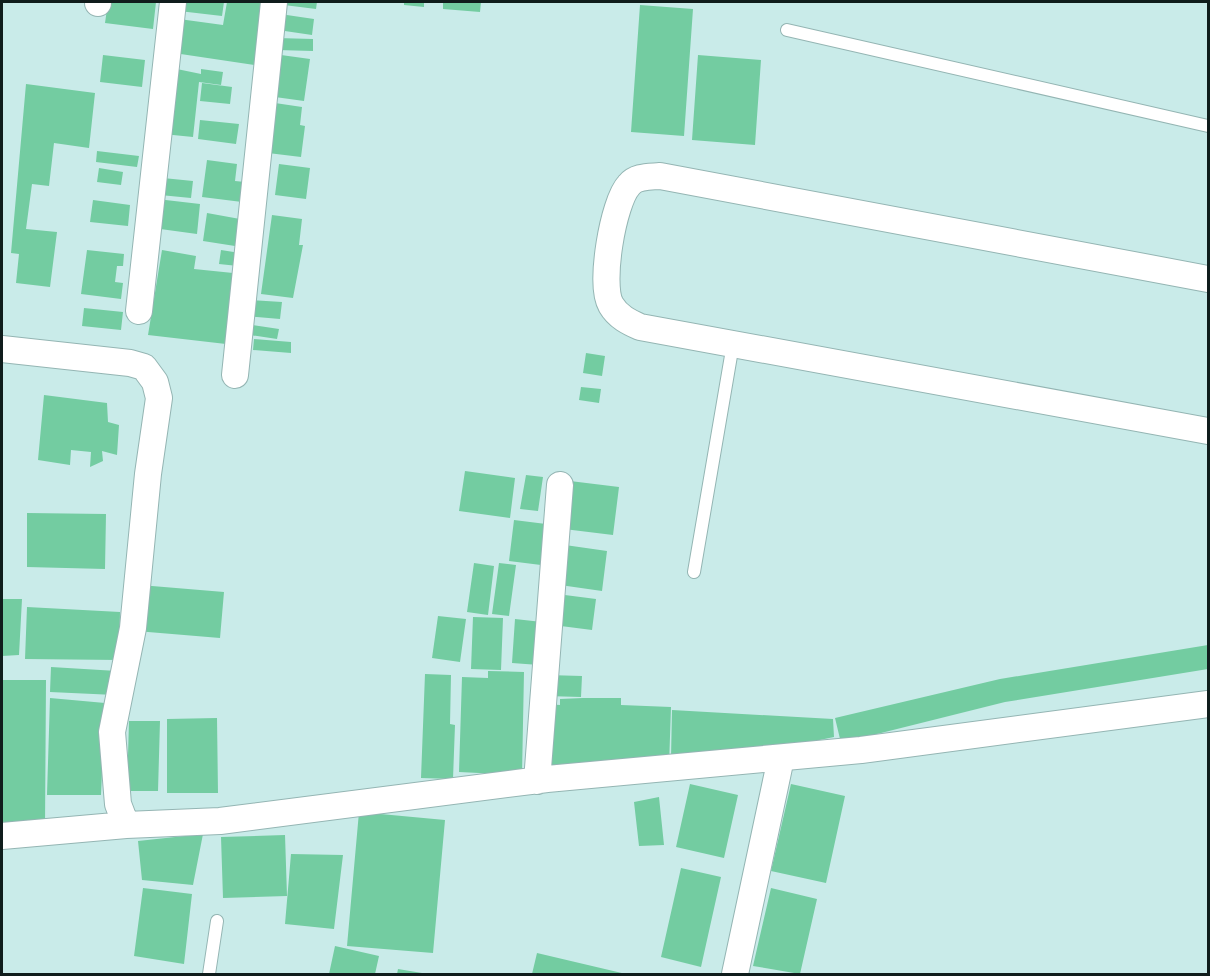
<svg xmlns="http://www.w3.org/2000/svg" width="1210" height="976" viewBox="0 0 1210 976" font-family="Arial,sans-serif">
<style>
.building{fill:#73cca1}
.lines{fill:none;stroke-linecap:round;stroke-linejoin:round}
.service-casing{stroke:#94b5b3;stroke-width:14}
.minor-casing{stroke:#94b5b3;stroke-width:28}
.service{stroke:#fff;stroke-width:12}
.minor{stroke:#fff;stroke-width:26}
</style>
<rect width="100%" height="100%" fill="#c9ebe9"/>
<!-- building -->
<path class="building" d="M 108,2 L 156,2 L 153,29 L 105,23 Z
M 180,2 L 224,2 L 222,16 L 179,11 Z
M 227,2 L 270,2 L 261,66 L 174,53 L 179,19 L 223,25 Z
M 284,2 L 317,2 L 316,9 L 284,5 Z
M 404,2 L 424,2 L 424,7 L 404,5 Z
M 443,2 L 481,2 L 480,12 L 443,9 Z
M 640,5 L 693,9 L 684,136 L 631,132 Z
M 280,14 L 314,19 L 312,35 L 278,30 Z
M 277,38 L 313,39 L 313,51 L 277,50 Z
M 103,55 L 145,60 L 142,87 L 100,82 Z
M 281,55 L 310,59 L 304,101 L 275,97 Z
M 698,55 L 761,60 L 755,145 L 692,140 Z
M 172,68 L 201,74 L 201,69 L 223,72 L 221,85 L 199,82 L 193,137 L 163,134 Z
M 202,83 L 232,87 L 230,104 L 200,101 Z
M 26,84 L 95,93 L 89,148 L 54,143 L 49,186 L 32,184 L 26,229 L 57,232 L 50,287 L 16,283 L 19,254 L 11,253 Z
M 275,103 L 302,107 L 300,125 L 305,126 L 301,157 L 268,153 Z
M 200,120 L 239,124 L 236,144 L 198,139 Z
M 97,151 L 139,156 L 137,167 L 96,162 Z
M 207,160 L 237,164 L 235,181 L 245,182 L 242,202 L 202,197 Z
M 279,164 L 310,168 L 306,199 L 275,195 Z
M 99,168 L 123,172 L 121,185 L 97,182 Z
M 163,178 L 193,181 L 191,198 L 160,195 Z
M 157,199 L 200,204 L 197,234 L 153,228 Z
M 93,200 L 130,205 L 128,226 L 90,222 Z
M 207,213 L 240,219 L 235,246 L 203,241 Z
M 272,215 L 302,219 L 299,245 L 303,245 L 293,298 L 261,294 Z
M 87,250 L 124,254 L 123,266 L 117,266 L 115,282 L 123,283 L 121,299 L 81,294 Z
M 162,250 L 196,256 L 194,269 L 233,273 L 226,344 L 148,335 Z
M 221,250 L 240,253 L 238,266 L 219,264 Z
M 249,300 L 282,302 L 280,319 L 247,316 Z
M 84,308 L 123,312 L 121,330 L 82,326 Z
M 252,325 L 279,329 L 277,339 L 250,335 Z
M 254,339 L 291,342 L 291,353 L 253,350 Z
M 586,353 L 605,356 L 602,376 L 583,373 Z
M 581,387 L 601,389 L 599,403 L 579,400 Z
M 44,395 L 107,403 L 108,422 L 119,425 L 117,455 L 102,451 L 103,461 L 90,467 L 91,452 L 71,450 L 70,465 L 38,460 Z
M 465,471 L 515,478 L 510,518 L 459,511 Z
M 526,475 L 543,477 L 538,511 L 520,509 Z
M 570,481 L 619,487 L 613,535 L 564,529 Z
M 27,513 L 106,514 L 105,569 L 27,567 Z
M 514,520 L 554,525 L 549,566 L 509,561 Z
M 565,545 L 607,551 L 602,591 L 560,585 Z
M 474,563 L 494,566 L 488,615 L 467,612 Z
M 499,563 L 516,565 L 509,616 L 492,614 Z
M 140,585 L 224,592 L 220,638 L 136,631 Z
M 557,594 L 596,599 L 592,630 L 553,625 Z
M 2,599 L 22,599 L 19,655 L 2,656 Z
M 27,607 L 120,612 L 119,660 L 25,659 Z
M 438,616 L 466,619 L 460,662 L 432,658 Z
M 473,617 L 503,618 L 501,670 L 471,669 Z
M 515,619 L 542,622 L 539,665 L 512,663 Z
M 1208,645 L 1208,669 L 1005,702 L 841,743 L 835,718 L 1000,679 Z
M 51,667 L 117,671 L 115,695 L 50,692 Z
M 488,671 L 524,672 L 522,775 L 459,772 L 462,677 L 488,678 Z
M 425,674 L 451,675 L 450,724 L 455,725 L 453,779 L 421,778 Z
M 547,675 L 582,676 L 581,697 L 546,696 Z
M 2,680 L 46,680 L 45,826 L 2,826 Z
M 50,698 L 105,703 L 101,795 L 47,795 Z
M 583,698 L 621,698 L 621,705 L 671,707 L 669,766 L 581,763 L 581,769 L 541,767 L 547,704 L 560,705 L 560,699 Z
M 672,710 L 833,719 L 834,737 L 810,742 L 810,747 L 671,758 Z
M 217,718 L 218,793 L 167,793 L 167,719 Z
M 129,721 L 160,721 L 158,791 L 127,791 Z
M 690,784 L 738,795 L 724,858 L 676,847 Z
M 791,784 L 845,796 L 826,883 L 771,871 Z
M 659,797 L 664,845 L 639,846 L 634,802 Z
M 359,812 L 445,820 L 433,953 L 347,946 Z
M 203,834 L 193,885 L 142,880 L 138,841 Z
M 285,835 L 287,896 L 223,898 L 221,837 Z
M 291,854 L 343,855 L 334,929 L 285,924 Z
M 681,868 L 721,877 L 701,967 L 661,957 Z
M 143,888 L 192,894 L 184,964 L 134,956 Z
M 771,888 L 817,899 L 800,974 L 753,966 Z
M 335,946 L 379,956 L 375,974 L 329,974 Z
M 537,953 L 626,974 L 532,974 Z
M 398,969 L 422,973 L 422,974 L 397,974 Z"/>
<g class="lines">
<!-- service casing -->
<g class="service-casing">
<path id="service" d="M 787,30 L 1208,126
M 694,572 L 733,344
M 209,974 L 217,921"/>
</g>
<!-- minor casing -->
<g class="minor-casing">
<path id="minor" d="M 98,2 L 98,3
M 1208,279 L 660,176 C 649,177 636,176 629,185 C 613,202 599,285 611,305 C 618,317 629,322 640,327 L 1208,431
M 139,311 L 173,2
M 2,349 L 130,363 L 144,367 L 155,382 L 159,398 L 148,474 L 133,628 L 112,732 L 118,804 L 126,825
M 235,375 L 274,2
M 537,781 L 560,485
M 2,836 L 126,825 L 220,821 L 547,779 L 861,750 L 1208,704
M 735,974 L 781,758"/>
</g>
<!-- service -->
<use href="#service" class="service"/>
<!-- minor -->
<use href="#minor" class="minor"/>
</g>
<!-- border -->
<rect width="1210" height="976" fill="none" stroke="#101d1c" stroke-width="6"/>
</svg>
